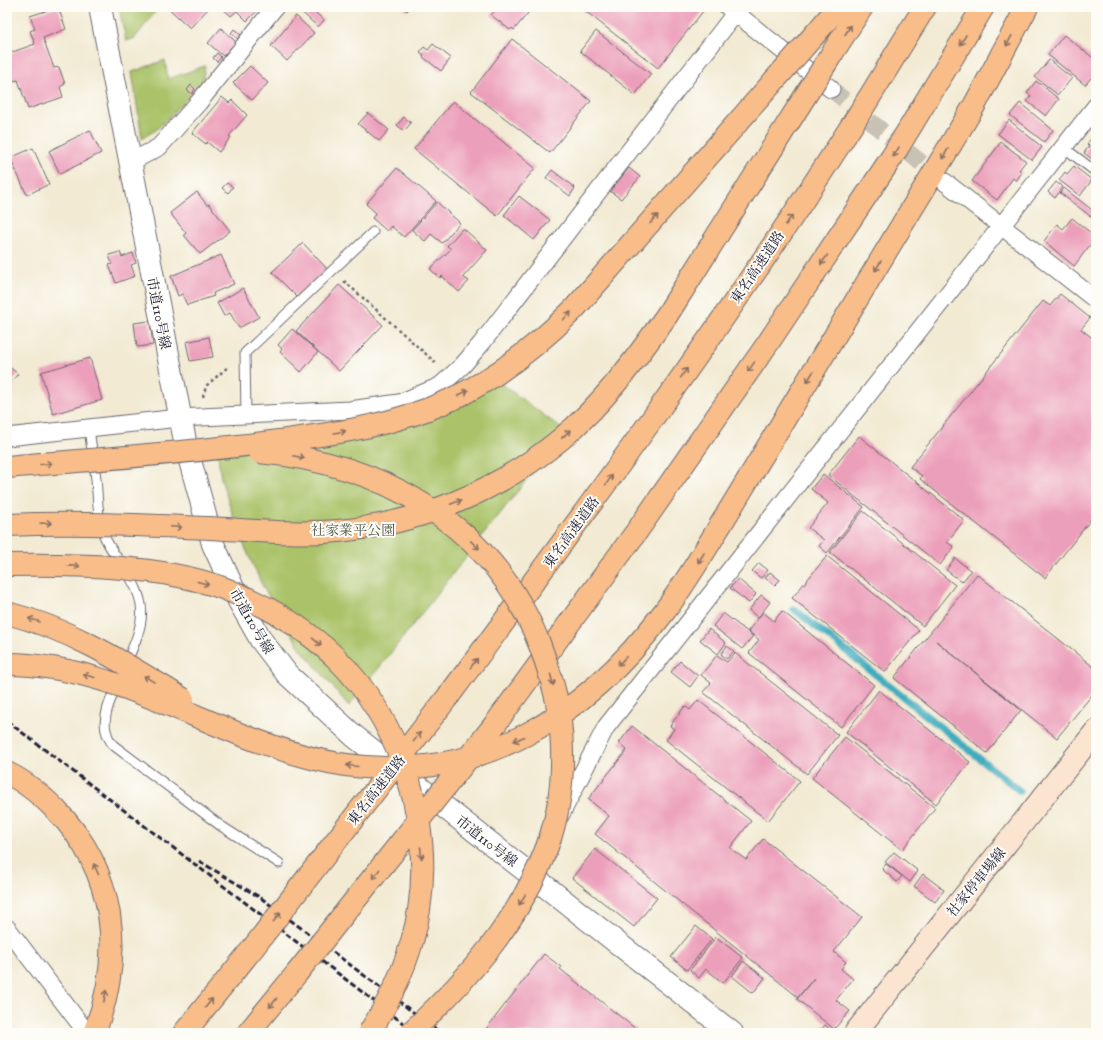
<svg xmlns="http://www.w3.org/2000/svg" width="1103" height="1040" viewBox="0 0 1103 1040" font-family="'IM FELL English','Noto Serif JP',serif">
<style>
.green{fill:#aac369;stroke:#667252}
.lines{fill:none;stroke-linecap:round;stroke-linejoin:round}
.stream{stroke:#40adbf;stroke-width:7}
.building{fill:#ec9fba}
.minor-tunnel{stroke:#c8c2b5;stroke-width:17;stroke-dasharray:17 8;stroke-linecap:butt}
.service-casing{stroke:#6b6870;stroke-width:11}
.minor-casing{stroke:#6b6870;stroke-width:19}
.tertiary-casing{stroke:#6b6870;stroke-width:24}
.secondary-casing{stroke:#6b6870;stroke-width:24}
.motorway-casing{stroke:#6b6870;stroke-width:24}
.path{stroke:#6b6870;stroke-width:2.5;stroke-dasharray:3 3;stroke-linecap:butt}
.service{stroke:#fff;stroke-width:9}
.minor{stroke:#fff;stroke-width:17}
.tertiary{stroke:#fff;stroke-width:22}
.secondary{stroke:#fce5d0;stroke-width:22}
.motorway{stroke:#f8bd89;stroke-width:22}
.rail{stroke:#22223b;stroke-width:3;stroke-dasharray:6 3;stroke-linecap:butt}
.motorway-bridge-casing{stroke:#6b6870;stroke-width:24;stroke-linecap:butt}
.motorway-bridge{stroke:#f8bd89;stroke-width:22}
.oneway{stroke:#8d7062}
.labels{text-anchor:middle;stroke-width:4;stroke-linejoin:round;paint-order:stroke}
.street-label{font-size:14px;fill:#22223b;stroke:#fdfcf7}
.park-label{font-size:14px;fill:#525a4b;stroke:#fdfcf7}
</style>
<rect width="100%" height="100%" fill="#fdfcf7"/>
<filter id="ink" filterUnits="userSpaceOnUse"><feTurbulence type="fractalNoise" baseFrequency=".025" numOctaves="2"/><feDisplacementMap in="SourceGraphic" scale="8" xChannelSelector="R" yChannelSelector="G"/><feConvolveMatrix kernelMatrix="1 2 1 2 8 2 1 2 1" color-interpolation-filters="sRGB"/></filter>
<filter id="wash" filterUnits="userSpaceOnUse"><feTurbulence type="fractalNoise" baseFrequency=".012" numOctaves="4" result="noise"/><feDisplacementMap in="SourceGraphic" scale="16" xChannelSelector="R" yChannelSelector="G"/><feGaussianBlur stdDeviation="0.9" result="paint"/><feColorMatrix in="noise" values="0 0 0 0 0 0 0 0 0 0 0 0 0 0 0 0 0 1.4 0 .05"/><feComposite in="paint" operator="in"/></filter>
<g filter="url(#wash)">
<rect width="100%" height="100%" fill="#f2ead3"/>
<!-- green -->
<path class="green" d="M 119,7 L 159,7 L 135,38 L 126,41 Z
M 165,60 L 168,79 L 205,66 L 202,84 L 156,130 L 142,138 L 132,72 Z
M 490,375 L 565,431 L 349,706 L 301,649 L 263,587 L 239,534 L 221,479 L 216,439 L 313,431 Z"/>
<g class="lines">
<!-- stream -->
<path class="stream" d="M 794,609 L 1020,791"/>
</g>
<g id="blocks">
<!-- building -->
<path class="building" d="M 58,7 L 66,29 L 43,38 L 54,68 L 59,67 L 65,84 L 60,87 L 63,97 L 28,109 L 18,80 L 14,81 L 7,59 L 7,54 L 35,44 L 30,31 L 35,29 L 30,16 Z
M 167,7 L 210,7 L 190,28 Z
M 221,7 L 261,7 L 247,21 L 237,11 L 231,16 Z
M 296,7 L 309,7 L 324,20 L 318,27 Z
M 402,7 L 411,7 L 407,11 Z
M 498,7 L 520,7 L 528,13 L 514,30 L 512,28 L 510,30 L 491,15 Z
M 580,7 L 701,7 L 704,10 L 658,68 Z
M 296,16 L 314,33 L 287,61 L 271,46 Z
M 221,28 L 236,42 L 223,56 L 208,43 Z
M 234,29 L 241,35 L 238,39 L 231,33 Z
M 596,31 L 651,74 L 635,95 L 580,51 Z
M 1064,35 L 1096,60 L 1096,72 L 1085,85 L 1048,55 Z
M 512,39 L 591,101 L 550,153 L 471,92 Z
M 433,44 L 451,58 L 441,71 L 423,57 L 424,55 L 420,52 L 424,47 L 428,50 Z
M 217,53 L 221,57 L 217,62 L 213,58 Z
M 1049,60 L 1072,78 L 1058,95 L 1035,77 Z
M 250,66 L 268,83 L 252,100 L 233,83 Z
M 1036,81 L 1059,99 L 1046,116 L 1027,101 L 1031,96 L 1027,93 Z
M 191,85 L 195,89 L 192,94 L 187,90 Z
M 222,97 L 229,103 L 232,100 L 247,115 L 229,136 L 231,137 L 219,152 L 207,142 L 206,144 L 192,133 Z
M 453,101 L 535,168 L 497,216 L 414,149 Z
M 1020,103 L 1053,130 L 1044,142 L 1010,115 Z
M 368,113 L 389,130 L 379,141 L 358,124 Z
M 404,117 L 411,123 L 404,131 L 397,125 Z
M 1009,120 L 1042,147 L 1032,160 L 998,134 Z
M 90,130 L 101,153 L 60,174 L 49,151 Z
M 1095,134 L 1096,135 L 1096,162 L 1084,153 L 1089,146 L 1087,144 Z
M 1001,142 L 1026,161 L 1019,170 L 1022,172 L 1016,181 L 1013,178 L 997,200 L 972,181 Z
M 33,148 L 49,184 L 27,195 L 10,158 Z
M 1074,166 L 1092,180 L 1080,196 L 1059,180 L 1065,172 L 1067,174 Z
M 397,168 L 436,201 L 404,237 L 391,226 L 387,231 L 372,218 L 376,213 L 366,204 Z
M 629,168 L 640,177 L 621,199 L 610,191 Z
M 552,170 L 575,188 L 570,196 L 546,178 Z
M 1056,182 L 1063,187 L 1055,198 L 1048,192 Z
M 227,183 L 233,187 L 228,193 L 222,188 Z
M 1064,188 L 1096,213 L 1094,219 L 1060,193 Z
M 197,192 L 207,205 L 209,204 L 230,231 L 200,254 L 184,235 L 186,233 L 170,213 Z
M 519,196 L 550,220 L 534,240 L 504,215 Z
M 437,202 L 460,223 L 442,243 L 431,234 L 425,241 L 412,230 Z
M 1072,218 L 1096,237 L 1074,266 L 1044,241 L 1057,224 L 1063,229 Z
M 463,228 L 487,250 L 463,277 L 469,281 L 459,292 L 442,276 L 440,278 L 430,269 L 451,249 L 447,246 Z
M 303,243 L 328,270 L 297,297 L 272,272 Z
M 120,252 L 122,257 L 133,253 L 136,263 L 131,265 L 135,276 L 116,283 L 109,265 L 112,264 L 109,255 Z
M 221,255 L 234,284 L 213,293 L 214,296 L 187,305 L 182,294 L 178,296 L 171,276 Z
M 339,285 L 383,325 L 339,371 L 296,331 Z
M 243,288 L 259,317 L 239,328 L 230,313 L 224,316 L 217,303 Z
M 1060,294 L 1090,318 L 1081,329 L 1096,341 L 1096,513 L 1045,578 L 920,479 L 922,476 L 910,467 L 1043,301 L 1050,306 Z
M 150,321 L 153,345 L 137,347 L 134,323 Z
M 292,329 L 318,352 L 301,372 L 280,352 L 282,349 L 278,345 Z
M 209,337 L 213,357 L 190,361 L 186,342 Z
M 90,358 L 102,400 L 53,414 L 41,372 Z
M 7,365 L 18,374 L 7,386 Z
M 859,436 L 964,520 L 947,542 L 954,547 L 940,565 L 828,475 Z
M 823,474 L 864,507 L 827,553 L 819,546 L 824,540 L 808,528 L 828,503 L 811,489 Z
M 863,511 L 955,585 L 923,626 L 830,552 Z
M 827,556 L 919,630 L 885,672 L 792,598 Z
M 955,558 L 971,571 L 962,582 L 946,570 Z
M 759,563 L 768,570 L 761,578 L 752,571 Z
M 770,572 L 780,580 L 775,585 L 765,578 Z
M 977,574 L 1096,669 L 1096,690 L 1057,738 L 936,641 L 1021,710 L 987,753 L 894,678 Z
M 738,579 L 756,594 L 749,603 L 730,588 Z
M 761,595 L 770,602 L 758,618 L 749,610 Z
M 782,611 L 874,685 L 841,727 L 749,653 L 759,640 L 748,631 L 763,612 L 774,621 Z
M 723,613 L 753,636 L 742,649 L 713,626 Z
M 709,629 L 726,643 L 718,654 L 700,640 Z
M 727,646 L 734,651 L 727,659 L 721,654 Z
M 735,653 L 838,735 L 807,774 L 703,692 L 711,683 L 701,675 L 717,655 L 727,662 Z
M 680,661 L 698,676 L 690,687 L 671,672 Z
M 879,690 L 970,762 L 936,804 L 846,732 Z
M 698,700 L 800,781 L 768,821 L 666,740 L 674,729 L 670,726 L 685,706 L 690,710 Z
M 632,726 L 751,821 L 730,848 L 746,860 L 763,839 L 862,917 L 834,952 L 846,962 L 841,969 L 853,979 L 836,1000 L 850,1011 L 834,1029 L 797,999 L 814,978 L 798,997 L 595,834 L 609,816 L 588,799 L 627,750 L 619,743 Z
M 845,737 L 935,808 L 902,850 L 812,778 Z
M 595,849 L 657,898 L 634,927 L 572,878 Z
M 894,852 L 918,871 L 910,882 L 885,862 Z
M 886,864 L 902,876 L 897,882 L 882,869 Z
M 923,874 L 944,890 L 935,902 L 914,886 Z
M 696,926 L 712,939 L 687,970 L 671,957 Z
M 716,937 L 743,958 L 723,983 L 706,969 L 699,978 L 690,970 Z
M 544,954 L 561,967 L 560,969 L 641,1033 L 483,1033 Z
M 743,961 L 765,978 L 753,993 L 732,976 Z
M 825,1025 L 830,1030 L 828,1033 L 818,1033 Z"/>
</g>
</g>
<g filter="url(#ink)">
<use href="#blocks" fill-opacity="0" stroke="#6b6870" stroke-width="1"/>
<g class="lines">
<!-- minor-tunnel -->
<path class="minor-tunnel" d="M 831,89 L 942,180"/>
<!-- service casing -->
<g class="service-casing">
<path id="service" d="M 1063,147 L 1096,172
M 246,415 L 245,353 L 373,232
M 89,428 C 91,445 94,462 96,479 C 98,497 97,517 103,533 C 107,544 114,553 120,562 C 151,605 145,620 125,666
M 117,685 C 111,698 101,719 107,734 C 108,738 111,742 113,745 L 221,826 L 279,863"/>
</g>
<!-- minor casing -->
<g class="minor-casing">
<path id="minor" d="M 728,7 L 831,89
M 131,162 L 159,147 L 199,102 L 275,7
M 945,182 L 1096,300
M 7,437 L 179,418 L 350,410 L 399,403 L 440,386 L 462,366 L 481,344 L 740,7
M 560,816 L 606,727 L 1096,106
M 7,928 L 87,1033"/>
</g>
<!-- tertiary casing -->
<g class="tertiary-casing">
<path id="tertiary" d="M 100,7 L 186,446 L 213,544 L 239,601 L 261,640 L 287,674 L 354,736 L 732,1033"/>
</g>
<!-- secondary casing -->
<g class="secondary-casing">
<path id="secondary" d="M 855,1033 L 1096,731"/>
</g>
<!-- motorway casing -->
<g class="motorway-casing">
<path id="motorway" d="M 816,33 L 838,7
M 833,52 L 862,7
M 721,524 L 974,106 L 1027,7
M 450,694 C 589,508 727,321 852,125 C 877,86 900,46 925,7
M 496,723 L 637,531 L 768,343 L 892,157 L 983,7
M 7,773 C 26,782 41,795 56,810 C 116,871 125,955 94,1033
M 184,1033 L 253,948
M 248,1033 L 297,973"/>
</g>
<!-- path -->
<path class="path" d="M 344,281 L 436,363
M 203,397 L 206,386 L 229,366"/>
<!-- service -->
<use href="#service" class="service"/>
<!-- minor -->
<use href="#minor" class="minor"/>
<!-- tertiary -->
<use href="#tertiary" class="tertiary"/>
<!-- secondary -->
<use href="#secondary" class="secondary"/>
<!-- motorway -->
<use href="#motorway" class="motorway"/>
<!-- rail -->
<path class="rail" d="M 7,721 L 416,1033
M 199,861 L 261,898 L 441,1033"/>
<!-- motorway-bridge casing -->
<g class="motorway-bridge-casing">
<path id="motorway-bridge" d="M 259,452 C 382,463 492,524 539,643 C 548,666 555,688 559,713 C 565,758 563,804 547,847 C 519,922 467,980 410,1033
M 7,467 C 98,459 189,453 279,441 C 337,433 396,425 450,400 C 497,378 537,346 574,309 L 816,33
M 7,525 C 74,522 140,525 208,528 C 251,530 294,535 338,531 C 419,524 498,491 561,439 C 603,404 636,359 667,315 L 833,52
M 7,565 C 74,564 159,565 223,588 C 264,604 304,627 336,658 C 400,721 433,821 419,910 C 412,954 393,996 369,1033
M 7,613 C 76,631 124,663 183,699
M 7,664 C 90,664 166,705 242,735 C 275,748 310,760 346,765 C 480,784 586,716 664,612 C 685,584 703,554 721,524
M 253,948 L 450,694
M 297,973 L 496,723"/>
</g>
<!-- motorway-bridge -->
<use href="#motorway-bridge" class="motorway-bridge"/>
</g>
<!-- one-way arrows -->
<defs><path id="oneway-shaft" d="M-6 0H5M1.5-3L5.5 0L1.5 3" fill="none" stroke-width="1.6" stroke-linecap="round" stroke-linejoin="round"/></defs>
<g class="oneway">
<use href="#oneway-shaft" transform="translate(848 30) rotate(-57)"/>
<use href="#oneway-shaft" transform="translate(963 40) rotate(121)"/>
<use href="#oneway-shaft" transform="translate(1009 41) rotate(118)"/>
<use href="#oneway-shaft" transform="translate(896 152) rotate(121)"/>
<use href="#oneway-shaft" transform="translate(945 154) rotate(121)"/>
<use href="#oneway-shaft" transform="translate(654 219) rotate(-49)"/>
<use href="#oneway-shaft" transform="translate(789 220) rotate(-56)"/>
<use href="#oneway-shaft" transform="translate(824 260) rotate(124)"/>
<use href="#oneway-shaft" transform="translate(878 266) rotate(121)"/>
<use href="#oneway-shaft" transform="translate(567 316) rotate(-45)"/>
<use href="#oneway-shaft" transform="translate(751 367) rotate(125)"/>
<use href="#oneway-shaft" transform="translate(684 373) rotate(-55)"/>
<use href="#oneway-shaft" transform="translate(810 377) rotate(121)"/>
<use href="#oneway-shaft" transform="translate(463 393) rotate(-28)"/>
<use href="#oneway-shaft" transform="translate(340 432) rotate(-10)"/>
<use href="#oneway-shaft" transform="translate(566 434) rotate(-43)"/>
<use href="#oneway-shaft" transform="translate(299 457) rotate(12)"/>
<use href="#oneway-shaft" transform="translate(46 464) rotate(-5)"/>
<use href="#oneway-shaft" transform="translate(609 480) rotate(-55)"/>
<use href="#oneway-shaft" transform="translate(456 502) rotate(-21)"/>
<use href="#oneway-shaft" transform="translate(46 523) rotate(-2)"/>
<use href="#oneway-shaft" transform="translate(176 527) rotate(3)"/>
<use href="#oneway-shaft" transform="translate(475 545) rotate(44)"/>
<use href="#oneway-shaft" transform="translate(701 558) rotate(121)"/>
<use href="#oneway-shaft" transform="translate(74 566) rotate(1)"/>
<use href="#oneway-shaft" transform="translate(203 583) rotate(15)"/>
<use href="#oneway-shaft" transform="translate(34 620) rotate(-162)"/>
<use href="#oneway-shaft" transform="translate(317 642) rotate(40)"/>
<use href="#oneway-shaft" transform="translate(622 661) rotate(134)"/>
<use href="#oneway-shaft" transform="translate(474 663) rotate(-53)"/>
<use href="#oneway-shaft" transform="translate(89 676) rotate(-166)"/>
<use href="#oneway-shaft" transform="translate(149 679) rotate(-149)"/>
<use href="#oneway-shaft" transform="translate(552 680) rotate(75)"/>
<use href="#oneway-shaft" transform="translate(417 737) rotate(-52)"/>
<use href="#oneway-shaft" transform="translate(519 739) rotate(156)"/>
<use href="#oneway-shaft" transform="translate(352 766) rotate(-175)"/>
<use href="#oneway-shaft" transform="translate(421 853) rotate(85)"/>
<use href="#oneway-shaft" transform="translate(96 869) rotate(-114)"/>
<use href="#oneway-shaft" transform="translate(376 874) rotate(128)"/>
<use href="#oneway-shaft" transform="translate(522 900) rotate(121)"/>
<use href="#oneway-shaft" transform="translate(277 917) rotate(-52)"/>
<use href="#oneway-shaft" transform="translate(105 996) rotate(-79)"/>
<use href="#oneway-shaft" transform="translate(209 1003) rotate(-51)"/>
<use href="#oneway-shaft" transform="translate(273 1003) rotate(129)"/>
</g>
</g>
<g class="labels">
<!-- street labels -->
<g class="street-label">
<text transform="translate(757 267) rotate(-56)" y="5">東名高速道路</text>
<text transform="translate(159 313) rotate(79)" y="5">市道110号線</text>
<text transform="translate(571 532) rotate(-54)" y="5">東名高速道路</text>
<text transform="translate(252 621) rotate(60)" y="5">市道110号線</text>
<text transform="translate(376 790) rotate(-52)" y="5">東名高速道路</text>
<text transform="translate(487 841) rotate(38)" y="5">市道110号線</text>
<text transform="translate(976 882) rotate(-51)" y="5">社家停車場線</text>
</g>
<!-- park labels -->
<g class="park-label">
<text x="353" y="535">社家業平公園</text>
</g>
</g>
<!-- margin -->
<rect width="1103" height="1040" fill="none" stroke="#fdfcf7" stroke-width="24"/>
</svg>
